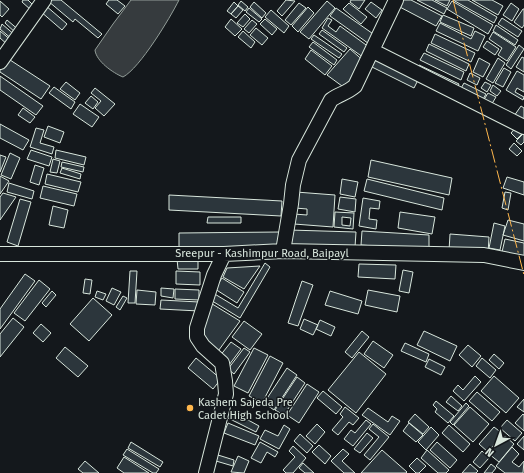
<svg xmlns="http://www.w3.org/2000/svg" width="524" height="473" viewBox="0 0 524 473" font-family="'Fira Sans',sans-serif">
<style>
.water{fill:#363b3e;stroke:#939e99}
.building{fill:#2c363c;stroke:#d8e6dc;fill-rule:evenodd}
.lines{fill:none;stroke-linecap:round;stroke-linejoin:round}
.minor-casing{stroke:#d8e6dc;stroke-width:16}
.minor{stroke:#14181c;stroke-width:14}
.power{stroke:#ffb74d;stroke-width:1;stroke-dasharray:14 3 2 3;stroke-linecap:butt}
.poi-dot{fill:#ffb74d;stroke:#14181c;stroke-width:1.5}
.labels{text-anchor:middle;stroke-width:3;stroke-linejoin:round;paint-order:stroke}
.street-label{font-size:11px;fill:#d8e6dc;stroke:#14181c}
.poi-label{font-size:11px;fill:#d8e6dc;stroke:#14181c;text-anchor:start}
</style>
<rect width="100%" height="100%" fill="#14181c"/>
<!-- water -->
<path class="water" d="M 131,0 L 179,0 C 170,18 140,68 123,77 C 113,73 96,61 95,50 L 113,24 Z"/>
<!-- building -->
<path class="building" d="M 23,0 L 28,0 L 34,6 L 31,10 L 22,2 Z
M 49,0 L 61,0 L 102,34 L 98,38 L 75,19 L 73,22 L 48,1 Z
M 109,0 L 117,0 L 125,6 L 118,14 L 106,4 Z
M 286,0 L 295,1 L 282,16 L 277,11 Z
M 351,0 L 365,0 L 359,9 L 350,2 Z
M 399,0 L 411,0 L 442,16 L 436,26 L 396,5 Z
M 417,0 L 432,0 L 447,8 L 444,14 Z
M 435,0 L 450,0 L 447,6 Z
M 453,0 L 468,0 L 497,17 L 494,23 Z
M 472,0 L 492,0 L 503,6 L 498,15 Z
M 0,1 L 9,9 L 2,17 L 0,15 Z
M 241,1 L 248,7 L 245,11 L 238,5 Z
M 327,1 L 335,8 L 309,39 L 300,32 Z
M 452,1 L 493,25 L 488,34 L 447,9 Z
M 234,2 L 238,6 L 231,14 L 227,11 Z
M 254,2 L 266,13 L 262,18 L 250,7 Z
M 371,2 L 382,10 L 376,18 L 365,9 Z
M 299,3 L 306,8 L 291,25 L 285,20 Z
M 349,3 L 367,17 L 361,24 L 343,9 Z
M 511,3 L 519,9 L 512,21 L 503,15 Z
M 45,5 L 67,24 L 62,30 L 40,11 Z
M 238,6 L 243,10 L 236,18 L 231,14 Z
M 308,7 L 314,13 L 298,32 L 292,26 Z
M 249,8 L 262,19 L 259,22 L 246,12 Z
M 336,8 L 379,38 L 372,46 L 330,16 Z
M 523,9 L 524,9 L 524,25 L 522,28 L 514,22 Z
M 271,10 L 289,26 L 284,33 L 265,17 Z
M 245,14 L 250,19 L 243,27 L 237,23 Z
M 443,15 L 474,28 L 471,36 L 440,22 Z
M 328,18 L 332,20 L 328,26 L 336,32 L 340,26 L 373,50 L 367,60 L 322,28 Z
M 502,18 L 522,31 L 518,37 L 498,24 Z
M 231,19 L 242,29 L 235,36 L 225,27 Z
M 265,19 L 277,29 L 272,35 L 260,24 Z
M 7,20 L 20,31 L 17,34 L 5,23 Z
M 252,20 L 257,24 L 249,33 L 244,29 Z
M 440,23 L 471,39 L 475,31 L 485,36 L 478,51 L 436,31 Z
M 2,24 L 16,36 L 13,40 L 0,29 Z
M 496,25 L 518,40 L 515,45 L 493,31 Z
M 256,28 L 268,38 L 262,45 L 250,35 Z
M 322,30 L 347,48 L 344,52 L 319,34 Z
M 0,31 L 12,41 L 8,45 L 0,38 Z
M 243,31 L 255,42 L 251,48 L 238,37 Z
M 493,32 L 516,47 L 507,61 L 498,55 L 502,48 L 489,39 Z
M 435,34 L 475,53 L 471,62 L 431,43 Z
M 314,35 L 342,54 L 339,58 L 311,39 Z
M 487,41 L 499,49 L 495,55 L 483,47 Z
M 313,42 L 337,60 L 334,65 L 309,47 Z
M 429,44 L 469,64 L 466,71 L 426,51 Z
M 519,45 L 524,49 L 511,69 L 506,65 Z
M 350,49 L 366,63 L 351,81 L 342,86 L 327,75 Z
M 311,50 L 332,66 L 325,75 L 305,59 Z
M 424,53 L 464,72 L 461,80 L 420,60 Z
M 374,54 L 420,76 L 414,88 L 368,65 Z
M 522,57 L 524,58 L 524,72 L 516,67 Z
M 7,58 L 50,86 L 41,99 L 0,72 L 0,69 Z
M 479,58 L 490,64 L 483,77 L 473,72 Z
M 498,58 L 505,63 L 493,83 L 486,79 Z
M 419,65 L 459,84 L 456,91 L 416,71 Z
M 504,68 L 511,72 L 503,87 L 495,83 Z
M 517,71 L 524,75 L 524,92 L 517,88 L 515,92 L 524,97 L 523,100 L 506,90 Z
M 470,73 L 480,78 L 477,85 L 467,80 Z
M 0,76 L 43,106 L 36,115 L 0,90 Z
M 66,82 L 80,93 L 75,100 L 60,89 Z
M 485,82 L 491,85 L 487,92 L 481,88 Z
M 464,83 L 486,94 L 481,103 L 459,92 Z
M 493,85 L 501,91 L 497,96 L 490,91 Z
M 54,87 L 75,102 L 71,109 L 49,93 Z
M 95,88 L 115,104 L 104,116 L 95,108 L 101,101 L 91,93 Z
M 488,93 L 496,97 L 490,107 L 482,103 Z
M 91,96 L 98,102 L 93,109 L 85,103 Z
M 80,104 L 99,117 L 92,127 L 73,114 Z
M 521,106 L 524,108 L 524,123 L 514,116 Z
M 23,108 L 35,117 L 30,123 L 18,115 Z
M 0,124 L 29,140 L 23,150 L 0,138 Z
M 518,125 L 524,132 L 517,139 L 511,133 Z
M 48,126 L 64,132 L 60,143 L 44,137 Z
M 36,128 L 44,130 L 40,143 L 54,147 L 52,154 L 30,147 Z
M 524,133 L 524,142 L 521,145 L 516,141 Z
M 514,143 L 522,151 L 517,156 L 509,149 Z
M 31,150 L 52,157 L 49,166 L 27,159 Z
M 56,150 L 86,157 L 84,165 L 55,158 Z
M 10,153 L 20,158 L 11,179 L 1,175 Z
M 0,155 L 6,157 L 0,172 Z
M 53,159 L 60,161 L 57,173 L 50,172 Z
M 371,160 L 452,178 L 449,195 L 368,177 Z
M 62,162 L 84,167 L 83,172 L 61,167 Z
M 35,165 L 44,168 L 39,185 L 30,182 Z
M 62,168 L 81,174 L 80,179 L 60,173 Z
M 47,174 L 81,182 L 78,192 L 45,184 Z
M 0,176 L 9,181 L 0,194 Z
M 507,177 L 524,182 L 524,195 L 503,188 Z
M 342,179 L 358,182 L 355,197 L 340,194 Z
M 367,179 L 444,198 L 442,210 L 364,191 Z
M 9,183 L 34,191 L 32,199 L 7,192 Z
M 43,186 L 77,194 L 74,206 L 40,198 Z
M 296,192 L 335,195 L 333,227 L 294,224 L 294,214 L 307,215 L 307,209 L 295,208 Z
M 505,192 L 511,193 L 508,210 L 502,208 Z
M 3,193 L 16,197 L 0,220 L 0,197 Z
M 169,195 L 282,201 L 281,216 L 169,210 Z
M 340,197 L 356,199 L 355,212 L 338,209 Z
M 363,198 L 380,201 L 379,209 L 370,208 L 369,219 L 377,220 L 376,229 L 359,226 Z
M 20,199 L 31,202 L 18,246 L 7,242 Z
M 53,206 L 68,210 L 64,228 L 49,225 Z
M 335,212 L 354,213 L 353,229 L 334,227 ZM 342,217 L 351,218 L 350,226 L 342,225 Z
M 400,212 L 435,217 L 432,234 L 398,228 Z
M 208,217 L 241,217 L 241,223 L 207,223 Z
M 508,220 L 524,224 L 524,241 L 503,235 Z
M 494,223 L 505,226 L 500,250 L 489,248 Z
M 289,230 L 356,232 L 355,247 L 288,245 Z
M 362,231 L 429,235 L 429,250 L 361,245 Z
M 280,232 L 281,249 L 179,250 L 179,233 Z
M 450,234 L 489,237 L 488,254 L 449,251 Z
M 505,239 L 524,243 L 524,257 L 502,252 Z
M 198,258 L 198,269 L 178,269 L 177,259 Z
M 265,263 L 270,267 L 240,318 L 209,299 L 213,293 L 238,308 Z
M 359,264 L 396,265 L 395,279 L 358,277 Z
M 260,266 L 244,289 L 223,277 L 227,268 Z
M 403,270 L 413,272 L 409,293 L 399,291 Z
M 130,271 L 137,271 L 135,303 L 128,303 Z
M 176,271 L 200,272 L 200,285 L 176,284 Z
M 25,274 L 35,281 L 0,329 L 0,309 Z
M 222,278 L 244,292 L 237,303 L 215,289 Z
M 85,279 L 92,280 L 90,294 L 83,293 Z
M 39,280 L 50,289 L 25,321 L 14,313 Z
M 302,281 L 313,285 L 298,326 L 288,323 Z
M 112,288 L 121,292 L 114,305 L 106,301 Z
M 161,288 L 174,289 L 173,298 L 161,296 Z
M 175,289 L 199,290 L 199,300 L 175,299 Z
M 137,290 L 156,292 L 155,305 L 136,304 Z
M 368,290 L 400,296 L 397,312 L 365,305 Z
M 52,291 L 56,295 L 46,307 L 42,303 Z
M 97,291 L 106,294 L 103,300 L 95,297 Z
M 330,291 L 362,301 L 358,314 L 325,305 Z
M 123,296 L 127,298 L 120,310 L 116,307 Z
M 93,298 L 112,315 L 89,341 L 70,324 Z
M 161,300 L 199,302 L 199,311 L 160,309 Z
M 209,302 L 240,321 L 216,354 L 199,333 Z
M 13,318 L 24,327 L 0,357 L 0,334 Z
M 304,319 L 318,325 L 313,335 L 300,329 Z
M 320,320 L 335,327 L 331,336 L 316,329 Z
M 244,321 L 262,334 L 250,350 L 232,337 Z
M 41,324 L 51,333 L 43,342 L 33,333 Z
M 362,331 L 369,337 L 352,358 L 345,352 Z
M 424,331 L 457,346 L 450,361 L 417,345 Z
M 373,341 L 393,355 L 384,368 L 364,354 Z
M 231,342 L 241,349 L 229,365 L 219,357 Z
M 405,343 L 429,354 L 426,362 L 401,351 Z
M 468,345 L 481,356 L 472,367 L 459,355 Z
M 65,347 L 88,366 L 78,377 L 56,358 Z
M 244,348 L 250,352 L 234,374 L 228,369 Z
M 254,348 L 268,355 L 248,393 L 234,386 Z
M 359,352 L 386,374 L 356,413 L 328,390 Z
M 494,354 L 504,363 L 499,369 L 489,360 Z
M 270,356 L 283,363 L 262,403 L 249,396 Z
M 196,358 L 221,379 L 213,389 L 188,368 Z
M 482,358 L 496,370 L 490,378 L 476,366 Z
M 429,359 L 445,367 L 441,375 L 425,367 Z
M 287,368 L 297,375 L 274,410 L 264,403 Z
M 475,376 L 481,382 L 464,401 L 453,391 L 458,385 L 463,390 Z
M 494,376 L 519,398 L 506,413 L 481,391 Z
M 297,377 L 305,383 L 284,415 L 275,410 Z
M 307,384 L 319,392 L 299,423 L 287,415 Z
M 323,391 L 342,407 L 336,414 L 317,398 Z
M 477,392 L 500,412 L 492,421 L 469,401 Z
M 451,396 L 462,406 L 458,411 L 446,402 Z
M 524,399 L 524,412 L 517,407 Z
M 436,401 L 454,416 L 448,423 L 435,412 L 437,409 L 433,405 Z
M 466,403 L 469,406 L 453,425 L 450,422 Z
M 345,407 L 359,418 L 353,425 L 349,422 L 338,435 L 332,430 L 343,417 L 340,414 Z
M 470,407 L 489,424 L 473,442 L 454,425 Z
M 368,408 L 388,422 L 392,416 L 400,421 L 390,435 L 362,415 Z
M 230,410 L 259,426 L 256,432 L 226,417 Z
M 415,414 L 429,427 L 423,434 L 408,422 Z
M 523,414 L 524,415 L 524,431 L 515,423 Z
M 366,420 L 371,424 L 353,446 L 344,439 L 351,430 L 355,433 Z
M 507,420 L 522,433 L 515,441 L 500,428 Z
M 228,423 L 259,436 L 255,445 L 224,433 Z
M 409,423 L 423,435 L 416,442 L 403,431 Z
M 317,424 L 325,432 L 315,444 L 306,436 Z
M 373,424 L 389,437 L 370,460 L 364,455 L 379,437 L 369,429 Z
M 284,425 L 290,429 L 279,449 L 260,439 L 265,430 L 278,436 Z
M 449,425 L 470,444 L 463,452 L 442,433 Z
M 431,427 L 439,435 L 426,450 L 418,442 Z
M 494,427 L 503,434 L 488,452 L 479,444 Z
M 367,433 L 373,438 L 360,453 L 354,449 Z
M 300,434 L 313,446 L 307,453 L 294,441 Z
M 505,436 L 514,444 L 499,462 L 489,454 Z
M 524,436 L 524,450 L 517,444 Z
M 131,442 L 163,462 L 160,467 L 128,448 Z
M 260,442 L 278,452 L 275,457 L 267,452 L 261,463 L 251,458 Z
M 437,442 L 457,460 L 450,468 L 430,450 Z
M 319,445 L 331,456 L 325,464 L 312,452 Z
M 293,446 L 306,458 L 293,473 L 286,473 L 283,470 L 295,457 L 289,451 Z
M 512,447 L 519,454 L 512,462 L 519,467 L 524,461 L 523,473 L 505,473 L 496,466 Z
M 127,449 L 159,469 L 156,473 L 153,473 L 123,455 Z
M 343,449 L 349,454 L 342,461 L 355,473 L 344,473 L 331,461 Z
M 382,450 L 407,472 L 406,473 L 361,473 Z
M 427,450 L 449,470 L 446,473 L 438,473 L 421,458 Z
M 482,451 L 489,458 L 480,468 L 473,462 Z
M 218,455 L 234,460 L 233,466 L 216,461 Z
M 238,456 L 249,461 L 244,473 L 231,472 Z
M 124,457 L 149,473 L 124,473 L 117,468 Z
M 417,458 L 426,466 L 419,473 L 416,473 L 409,466 Z
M 85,461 L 99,473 L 83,473 L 78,469 Z
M 303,463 L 314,473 L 305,473 L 299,468 Z
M 470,464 L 478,471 L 476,473 L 462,473 Z
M 491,464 L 496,468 L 492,473 L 484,473 Z"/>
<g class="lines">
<!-- minor casing -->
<g class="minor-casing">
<path id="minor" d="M 373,51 L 524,127
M 0,62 L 44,0
M 283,251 L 291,204 L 293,185 L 299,160 L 331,100 C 339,94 347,93 355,86 L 396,0
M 0,254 L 224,254 L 283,251 L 484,255 L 524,263
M 206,473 L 226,394 L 225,381 L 222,363 L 203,346 L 197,337 L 197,328 L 214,275 L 224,254"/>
</g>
<!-- minor -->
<use href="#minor" class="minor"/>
<!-- power -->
<path class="power" d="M 453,0 L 524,275"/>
</g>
<!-- markers -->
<circle class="poi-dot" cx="190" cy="408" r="4"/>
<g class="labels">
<!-- street labels -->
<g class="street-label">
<text x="262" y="257">Sreepur - Kashimpur Road, Baipayl</text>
</g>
<!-- poi labels -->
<g class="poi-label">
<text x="198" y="406">Kashem Sajeda Pre<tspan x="198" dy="13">Cadet High School</tspan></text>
</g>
</g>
<!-- north arrow -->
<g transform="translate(496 445) rotate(221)" stroke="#14181c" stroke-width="3" paint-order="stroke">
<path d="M0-3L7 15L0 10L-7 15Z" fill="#d8e6dc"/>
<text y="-6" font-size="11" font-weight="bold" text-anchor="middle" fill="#d8e6dc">N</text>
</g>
</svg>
